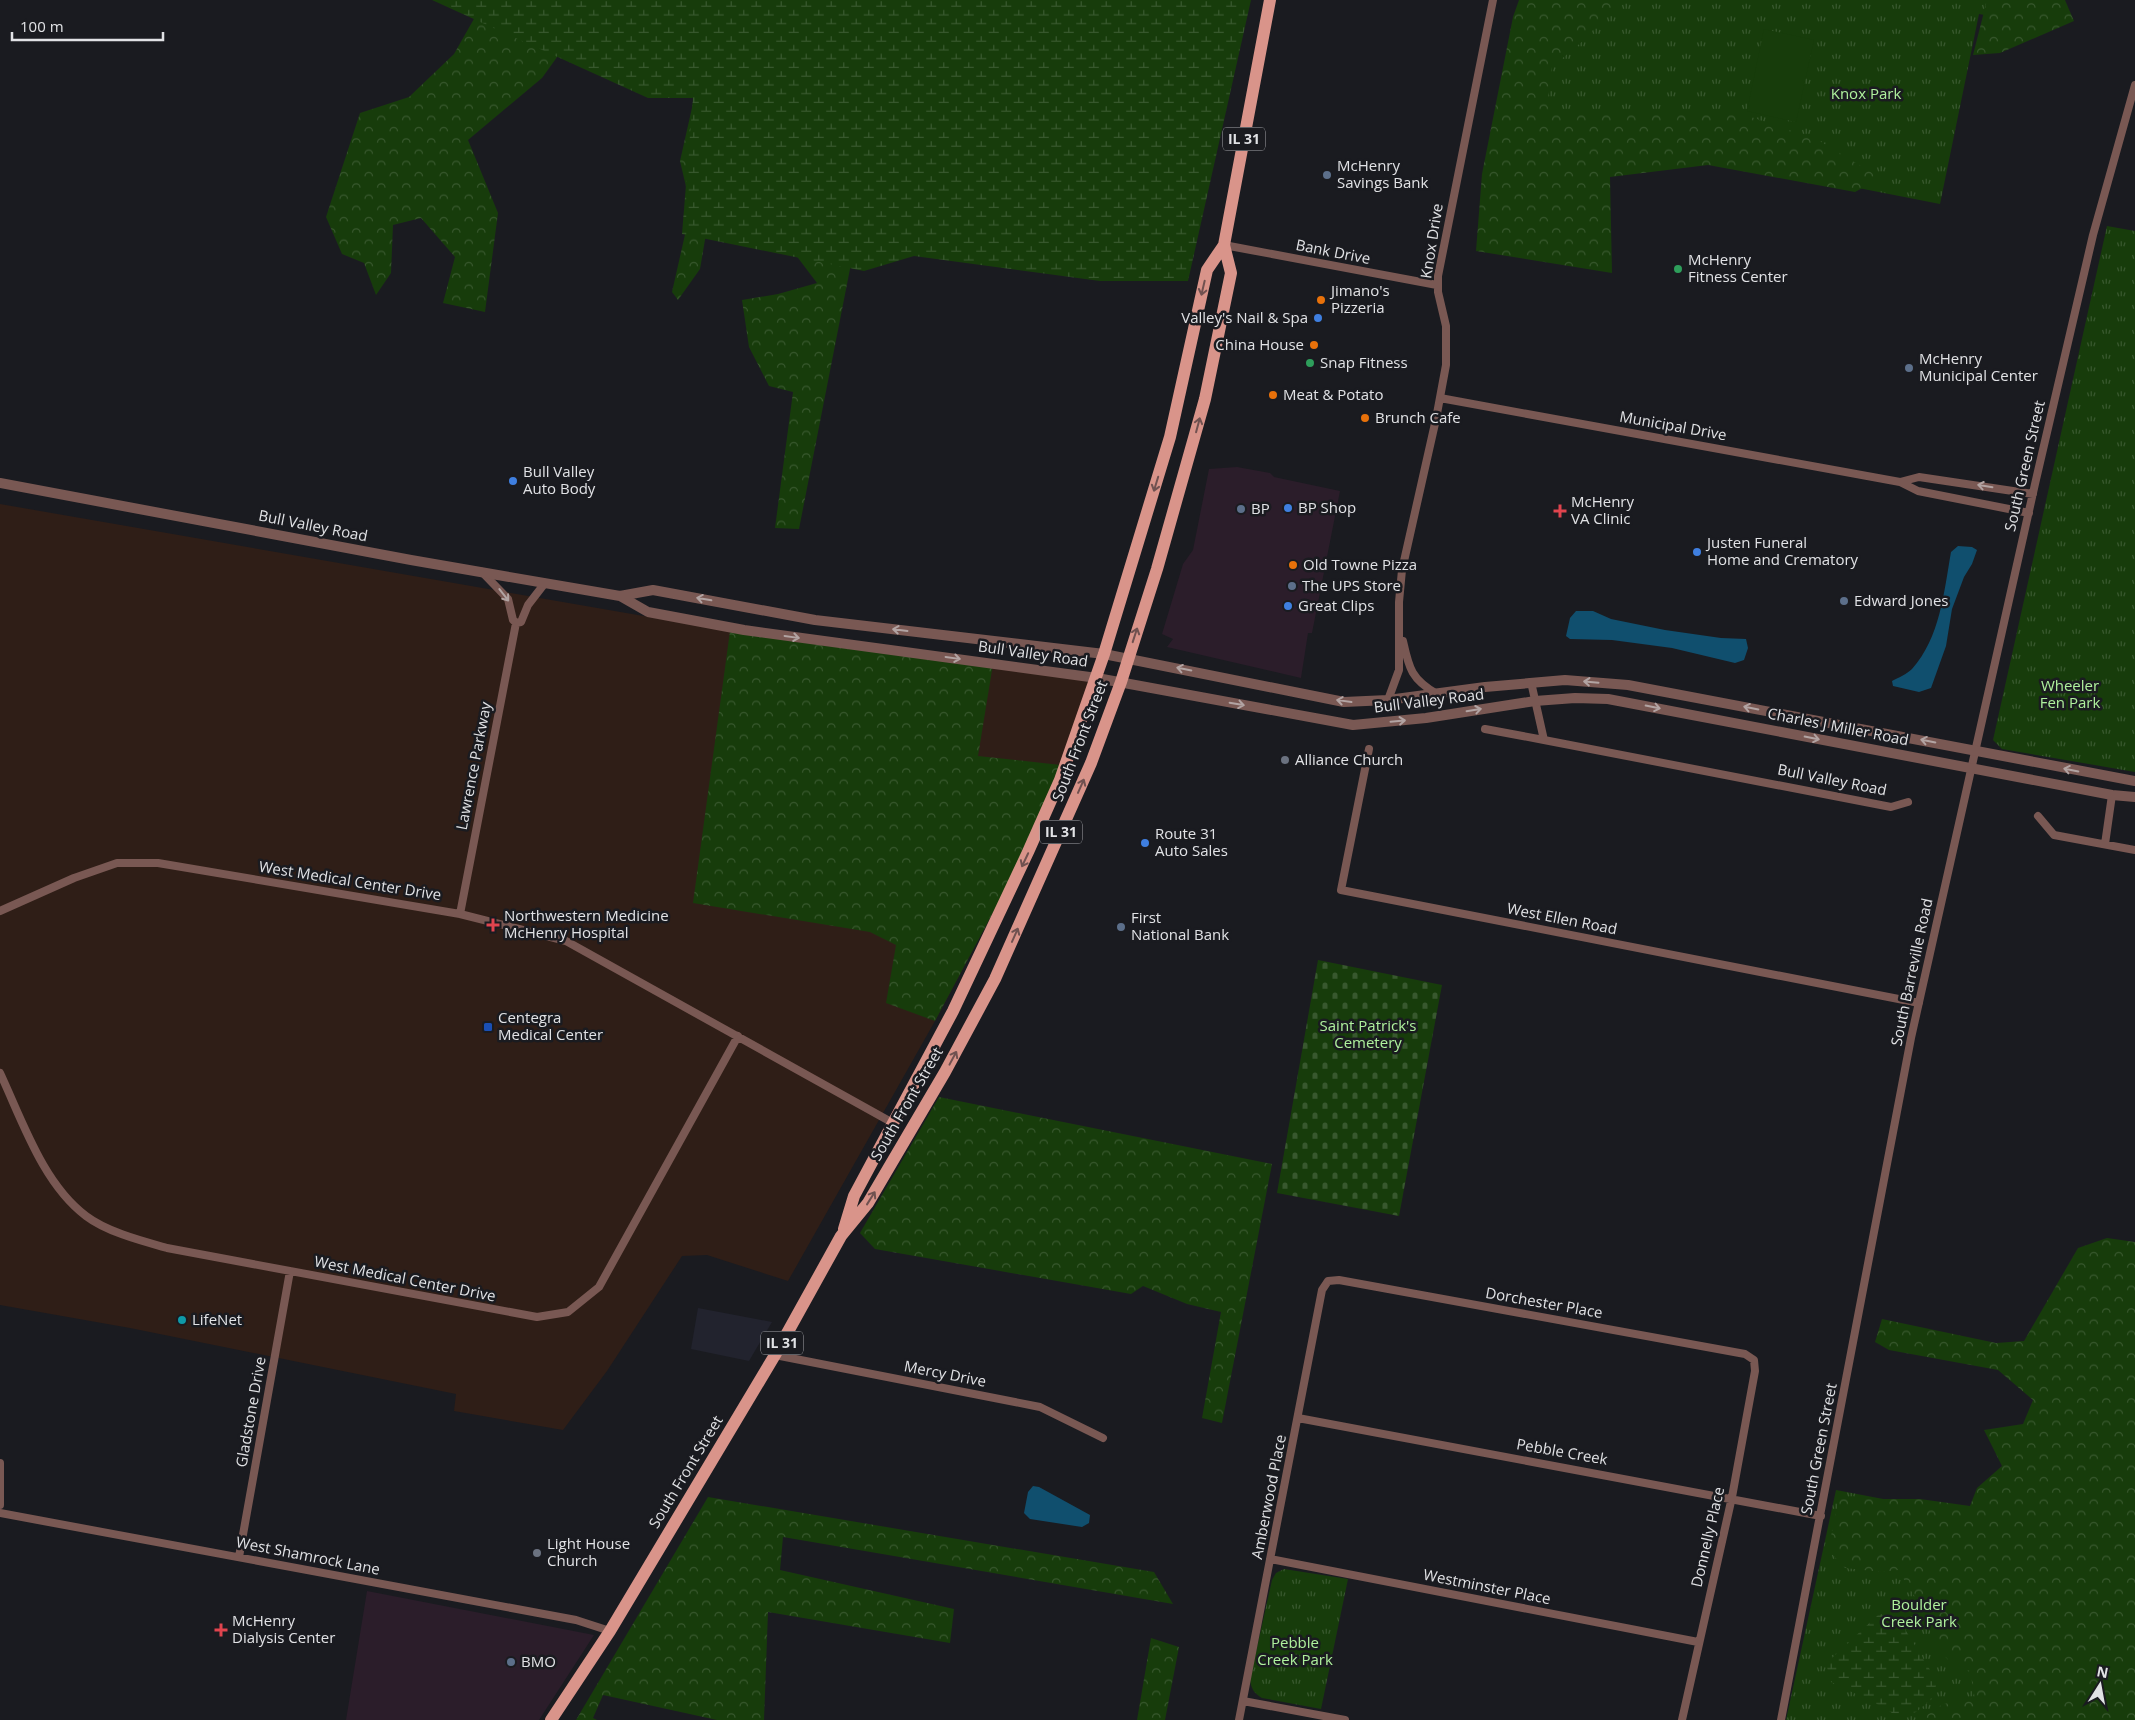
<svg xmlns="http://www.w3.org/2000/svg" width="2135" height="1720" viewBox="0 0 2135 1720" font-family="'Open Sans',sans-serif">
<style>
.commercial{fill:#2b1d2a}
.built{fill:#22232e}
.medical{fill:#2f1e17}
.grass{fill:url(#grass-tufts)}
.forest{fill:url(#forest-crowns)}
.wetland{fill:url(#wetland-marsh)}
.cemetery{fill:url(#cemetery-stones)}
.pitch{fill:#173c0b}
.water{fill:#104f6e}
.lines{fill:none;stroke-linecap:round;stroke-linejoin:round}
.minor{stroke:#795853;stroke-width:8}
.tertiary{stroke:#795853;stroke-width:10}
.primary{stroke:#d9948a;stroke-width:12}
.oneway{stroke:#705150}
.oneway2{stroke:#b2a4a3}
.service-dot{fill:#5c6f8a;stroke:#1a1b20;stroke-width:2}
.leisure-dot{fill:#2e9e5b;stroke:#1a1b20;stroke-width:2}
.food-dot{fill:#e8710a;stroke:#1a1b20;stroke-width:2}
.shop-dot{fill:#3f7fe0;stroke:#1a1b20;stroke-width:2}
.health-dot{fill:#e0444e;stroke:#1a1b20;stroke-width:2}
.worship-dot{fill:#6b7280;stroke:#1a1b20;stroke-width:2}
.transit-dot{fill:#1a4fb4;stroke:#1a1b20;stroke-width:2}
.culture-dot{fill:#0f9aa8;stroke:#1a1b20;stroke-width:2}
.labels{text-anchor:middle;stroke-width:5;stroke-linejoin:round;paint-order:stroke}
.shield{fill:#1a1b20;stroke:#a5a6aa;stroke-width:1}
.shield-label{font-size:14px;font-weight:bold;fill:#e1e2e5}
.park-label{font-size:15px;fill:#aff19d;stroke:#1a1b20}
.poi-label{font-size:15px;fill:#e1e2e5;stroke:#1a1b20;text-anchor:start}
.street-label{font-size:15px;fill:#e1e2e5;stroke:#1a1b20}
</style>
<defs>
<pattern id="grass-tufts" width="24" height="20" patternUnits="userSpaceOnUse" patternTransform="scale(1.25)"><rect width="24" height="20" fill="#173c0b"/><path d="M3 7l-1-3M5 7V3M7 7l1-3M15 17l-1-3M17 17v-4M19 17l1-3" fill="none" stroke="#38582e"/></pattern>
<pattern id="forest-crowns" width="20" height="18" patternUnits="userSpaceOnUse" patternTransform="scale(1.25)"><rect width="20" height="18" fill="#173c0b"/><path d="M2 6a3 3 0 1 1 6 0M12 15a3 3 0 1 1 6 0" fill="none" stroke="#38582e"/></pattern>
<pattern id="wetland-marsh" width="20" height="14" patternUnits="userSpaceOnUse" patternTransform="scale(1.25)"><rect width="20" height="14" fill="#173c0b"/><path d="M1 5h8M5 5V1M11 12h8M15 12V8" fill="none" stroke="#38582e"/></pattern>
<pattern id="cemetery-stones" width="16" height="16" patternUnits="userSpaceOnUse" patternTransform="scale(1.25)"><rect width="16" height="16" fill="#173c0b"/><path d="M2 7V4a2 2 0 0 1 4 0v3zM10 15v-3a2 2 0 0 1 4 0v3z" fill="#38582e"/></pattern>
</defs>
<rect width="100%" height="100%" fill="#1a1b20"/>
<!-- commercial -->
<path class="commercial" d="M 1237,467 L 1270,473 L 1274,477 L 1340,491 L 1312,633 L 1308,633 L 1301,678 L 1167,647 L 1173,639 L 1162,634 L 1183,564 L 1193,550 L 1209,469 Z
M 367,1591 L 594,1635 L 539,1720 L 346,1720 Z"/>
<!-- built -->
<path class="built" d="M 698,1308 L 772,1322 L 749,1361 L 691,1349 Z"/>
<!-- medical -->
<path class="medical" d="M 0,504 L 730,631 L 1095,681 L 1037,830 L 935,1021 L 788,1281 L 707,1255 L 682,1256 L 607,1371 L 563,1430 L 454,1411 L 456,1394 L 130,1328 L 0,1305 Z"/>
<!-- grass -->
<path class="grass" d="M 1527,0 L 2055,0 L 2051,27 L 1979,14 L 1940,204 L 1501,118 Z
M 2107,226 L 2135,231 L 2135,772 L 2002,749 L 1993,740 Z
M 1836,1490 L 2135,1547 L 2135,1720 L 1786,1720 Z
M 1284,1569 L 1348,1579 L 1321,1709 L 1262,1698 C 1254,1693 1251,1689 1250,1679 L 1272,1580 L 1276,1573 Z"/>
<!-- forest -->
<path class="forest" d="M 1519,0 L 1620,0 L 1584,40 L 1552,67 L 1547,106 L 1581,114 L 1734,111 L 1818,140 L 1881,178 L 1855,192 L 1708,165 L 1610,177 L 1612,273 L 1476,251 L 1482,174 L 1513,17 Z
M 1987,0 L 2065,0 L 2074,21 L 2000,53 L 1973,55 Z
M 479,10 L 578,28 L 542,78 L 468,140 L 498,213 L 485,312 L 443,303 L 455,257 L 421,218 L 393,225 L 391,273 L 376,295 L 364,263 L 342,254 L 326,217 L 360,113 L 409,97 L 454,54 Z
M 696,90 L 879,121 L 799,529 L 775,528 L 793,392 L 769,386 L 749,347 L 742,300 L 778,294 L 817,283 L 764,213 L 713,193 L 700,269 L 678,300 L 672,292 L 691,208 L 680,161 Z
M 730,631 L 993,664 L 978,756 L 1061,765 L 1037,830 L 935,1021 L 886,1003 L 896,945 L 870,932 L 693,903 Z
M 939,1097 L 1272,1164 L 1222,1423 L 1202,1418 L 1221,1312 L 1187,1304 L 1143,1286 L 1131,1294 L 875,1249 L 860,1233 Z
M 2107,1238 L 2135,1242 L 2135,1720 L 1920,1720 L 1943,1704 L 1975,1699 L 1970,1671 L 1954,1666 L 1937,1648 L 1917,1600 L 1898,1570 L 1882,1572 L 1845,1568 L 1828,1550 L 1839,1499 L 1920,1499 L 1970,1506 L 1977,1488 L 2002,1466 L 1984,1430 L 2023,1424 L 2033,1400 L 1998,1370 L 1889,1350 L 1875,1342 L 1882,1319 L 1996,1343 L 2024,1341 L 2078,1248 Z
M 708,1497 L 1154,1572 L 1173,1604 L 783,1537 L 780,1570 L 954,1609 L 950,1643 L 768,1612 L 764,1720 L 717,1720 L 603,1695 L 593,1718 L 597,1720 L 576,1720 Z
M 1151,1638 L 1179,1647 L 1165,1720 L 1137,1720 Z"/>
<!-- wetland -->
<path class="wetland" d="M 432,0 L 1251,0 L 1188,281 L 1100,281 L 914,256 L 864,271 L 682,234 L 693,98 L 648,98 Z
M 1892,1612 L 1905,1619 L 1906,1631 L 1937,1681 L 1933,1698 L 1916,1712 L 1898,1717 L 1883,1707 L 1831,1682 L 1827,1667 L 1832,1658 L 1878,1615 Z"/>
<!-- cemetery -->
<path class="cemetery" d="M 1318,960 L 1442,985 L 1399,1216 L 1277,1193 Z"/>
<!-- pitch -->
<path class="pitch" d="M 1764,29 L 1814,40 L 1796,122 L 1747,111 Z"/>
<!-- water -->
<path class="water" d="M 1958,546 L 1972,547 L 1977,550 L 1972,564 L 1964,577 L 1952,609 L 1946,646 L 1931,688 L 1919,692 L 1893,686 L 1892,681 C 1898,678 1907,674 1912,669 C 1940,638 1944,592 1951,552 Z
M 1576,611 L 1593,611 L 1611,619 L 1665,630 L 1721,638 L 1746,639 L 1748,648 L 1744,660 L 1735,663 L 1672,648 L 1612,640 L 1570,639 L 1566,636 L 1570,618 Z
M 1033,1486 L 1039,1487 L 1090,1515 L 1089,1523 L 1082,1527 L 1030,1519 L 1024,1513 L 1028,1492 Z"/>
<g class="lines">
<!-- minor -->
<path class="minor" d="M 1224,245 L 1437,285
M 1440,398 L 1900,482 L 1918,491 L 2029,513
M 1900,482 L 1919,477 L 2033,494
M 516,623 L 521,622 L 528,605 L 545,583
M 1403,641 C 1409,668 1411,679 1437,694
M 1531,682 L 1544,740 L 1891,807 L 1908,802
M 1388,700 L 1399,670 L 1399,602 L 1402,570 L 1436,419 L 1446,365 L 1446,326 L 1438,292 L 1438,276 L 1493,0
M 1485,729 L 1544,740
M 1369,749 L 1341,890 L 1919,1003
M 2038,816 L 2054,835 L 2135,850
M 2105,844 L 2112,795
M 0,911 L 74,878 L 117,863 L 158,863 L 460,914 L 566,941 L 893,1123
M 460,914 L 516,623 L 513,620 L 508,599 L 482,572
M 0,1073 C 22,1120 43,1184 86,1216 C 107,1232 142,1241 167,1248 L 537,1317 L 568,1312 L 599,1287 L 738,1036
M 775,1355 L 1040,1407 L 1103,1438
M 1298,1418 L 1821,1516
M 0,1463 L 0,1505
M 0,1513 L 576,1620 L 610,1631
M 239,1557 L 290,1271
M 1270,1559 L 1698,1642
M 1243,1701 L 1345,1720
M 1239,1720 L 1322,1290 L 1328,1281 L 1339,1280 L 1745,1354 L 1754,1360 L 1755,1371 L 1732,1497 L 1682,1720
M 1781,1720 L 1911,1038 L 2035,484 L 2093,235 L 2135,85"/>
<!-- tertiary -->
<path class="tertiary" d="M 0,483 L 411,560 L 620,596 L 648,612 L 744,630 L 1097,678 L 1353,725 L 1426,718 L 1535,701 L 1575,698 L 1608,699 L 2112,795 L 2135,797
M 620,596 L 653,590 L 815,620 L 1104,654 L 1344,702 L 1388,700 L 1485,687 L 1565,680 L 1628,685 L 2135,781"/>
<!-- primary -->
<path class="primary" d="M 844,1229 L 854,1196 L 953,1011 L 1028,852 L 1060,780 L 1104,654 L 1170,437 L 1207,270 L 1224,245 L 1270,0
M 551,1720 L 610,1631 L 775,1355 L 841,1236 L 868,1203 L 945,1072 L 995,979 L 1091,763 L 1121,682 L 1157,569 L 1205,399 L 1231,273 L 1224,245"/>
</g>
<!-- one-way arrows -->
<defs><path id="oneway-shaft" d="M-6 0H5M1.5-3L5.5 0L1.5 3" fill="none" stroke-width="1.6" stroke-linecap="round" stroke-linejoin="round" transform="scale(1.25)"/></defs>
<g class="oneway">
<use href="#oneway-shaft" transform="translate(1203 288) rotate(103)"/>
<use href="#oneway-shaft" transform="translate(1198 425) rotate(-75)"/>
<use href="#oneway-shaft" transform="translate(1156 484) rotate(107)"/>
<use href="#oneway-shaft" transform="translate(1135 635) rotate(-72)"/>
<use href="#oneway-shaft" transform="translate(1081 786) rotate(-66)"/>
<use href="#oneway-shaft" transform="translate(1025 860) rotate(115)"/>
<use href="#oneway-shaft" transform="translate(1015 935) rotate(-66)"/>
<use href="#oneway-shaft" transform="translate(953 1058) rotate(-62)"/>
<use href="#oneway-shaft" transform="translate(871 1198) rotate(-58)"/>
</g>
<g class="oneway2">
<use href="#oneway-shaft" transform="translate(1985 486) rotate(-171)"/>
<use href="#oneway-shaft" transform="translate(504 595) rotate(52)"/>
<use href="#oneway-shaft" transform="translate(704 599) rotate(-170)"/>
<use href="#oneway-shaft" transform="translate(900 630) rotate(-173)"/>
<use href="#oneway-shaft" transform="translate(792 637) rotate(8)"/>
<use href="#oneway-shaft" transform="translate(953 658) rotate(8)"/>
<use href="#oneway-shaft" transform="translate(1184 669) rotate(-169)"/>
<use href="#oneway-shaft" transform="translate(1591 682) rotate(-175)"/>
<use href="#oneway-shaft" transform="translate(1344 701) rotate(-172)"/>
<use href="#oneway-shaft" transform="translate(1237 704) rotate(10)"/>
<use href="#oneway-shaft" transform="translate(1653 707) rotate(11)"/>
<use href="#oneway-shaft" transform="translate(1751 708) rotate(-169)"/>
<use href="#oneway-shaft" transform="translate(1474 710) rotate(-9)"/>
<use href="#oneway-shaft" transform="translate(1398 721) rotate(-5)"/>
<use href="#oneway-shaft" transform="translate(1812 738) rotate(11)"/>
<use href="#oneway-shaft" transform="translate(1928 741) rotate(-169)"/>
<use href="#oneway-shaft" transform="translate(2071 770) rotate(-169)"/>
</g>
<!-- markers -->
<g class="service-dot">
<circle cx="1327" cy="175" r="5"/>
<circle cx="1909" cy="368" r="5"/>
<circle cx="1241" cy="509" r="5"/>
<circle cx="1292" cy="586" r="5"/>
<circle cx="1844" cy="601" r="5"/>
<circle cx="1121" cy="927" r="5"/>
<circle cx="511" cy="1662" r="5"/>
</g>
<g class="leisure-dot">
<circle cx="1678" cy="269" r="5"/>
<circle cx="1310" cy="363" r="5"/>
</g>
<g class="food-dot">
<circle cx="1321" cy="300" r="5"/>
<circle cx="1314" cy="345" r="5"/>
<circle cx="1273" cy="395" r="5"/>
<circle cx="1365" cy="418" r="5"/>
<circle cx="1293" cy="565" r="5"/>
</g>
<g class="shop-dot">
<circle cx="1318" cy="318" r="5"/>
<circle cx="513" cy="481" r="5"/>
<circle cx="1288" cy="508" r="5"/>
<circle cx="1697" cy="552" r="5"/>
<circle cx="1288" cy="606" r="5"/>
<circle cx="1145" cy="843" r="5"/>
</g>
<g class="health-dot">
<path d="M1557.5 503.5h5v5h5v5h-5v5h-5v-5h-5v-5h5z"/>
<path d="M490.5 917.5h5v5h5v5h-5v5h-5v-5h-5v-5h5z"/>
<path d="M218.5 1622.5h5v5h5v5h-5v5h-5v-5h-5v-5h5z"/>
</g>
<g class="worship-dot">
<circle cx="1285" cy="760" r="5"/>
<circle cx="537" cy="1553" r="5"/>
</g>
<rect class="transit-dot" x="483" y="1022" width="10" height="10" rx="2.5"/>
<circle class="culture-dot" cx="182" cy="1320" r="5"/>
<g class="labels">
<!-- shield labels -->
<g class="shield">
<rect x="1223" y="127.5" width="42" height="23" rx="4"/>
<rect x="1040" y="820.5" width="42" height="23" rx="4"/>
<rect x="761" y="1331.5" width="42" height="23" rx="4"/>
</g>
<g class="shield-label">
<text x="1244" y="144">IL 31</text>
<text x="1061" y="837">IL 31</text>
<text x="782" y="1348">IL 31</text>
</g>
<!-- park labels -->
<g class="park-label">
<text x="1866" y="99">Knox Park</text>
<text x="2070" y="691">Wheeler<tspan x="2070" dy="17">Fen Park</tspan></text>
<text x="1368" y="1031">Saint Patrick's<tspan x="1368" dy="17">Cemetery</tspan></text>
<text x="1919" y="1610">Boulder<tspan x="1919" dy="17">Creek Park</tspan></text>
<text x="1295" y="1648">Pebble<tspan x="1295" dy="17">Creek Park</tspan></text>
</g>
<!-- poi labels -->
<g class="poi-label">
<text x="1337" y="171">McHenry<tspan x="1337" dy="17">Savings Bank</tspan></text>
<text x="1688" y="265">McHenry<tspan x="1688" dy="17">Fitness Center</tspan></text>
<text x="1331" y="296">Jimano's<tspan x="1331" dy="17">Pizzeria</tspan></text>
<text x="1308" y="323" text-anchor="end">Valley's Nail &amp; Spa</text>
<text x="1304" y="350" text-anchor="end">China House</text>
<text x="1919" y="364">McHenry<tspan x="1919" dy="17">Municipal Center</tspan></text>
<text x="1320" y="368">Snap Fitness</text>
<text x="1283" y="400">Meat &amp; Potato</text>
<text x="1375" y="423">Brunch Cafe</text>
<text x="523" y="477">Bull Valley<tspan x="523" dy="17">Auto Body</tspan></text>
<text x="1571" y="507">McHenry<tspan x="1571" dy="17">VA Clinic</tspan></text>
<text x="1298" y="513">BP Shop</text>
<text x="1251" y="514">BP</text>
<text x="1707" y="548">Justen Funeral<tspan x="1707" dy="17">Home and Crematory</tspan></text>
<text x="1303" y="570">Old Towne Pizza</text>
<text x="1302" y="591">The UPS Store</text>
<text x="1854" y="606">Edward Jones</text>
<text x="1298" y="611">Great Clips</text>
<text x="1295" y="765">Alliance Church</text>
<text x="1155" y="839">Route 31<tspan x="1155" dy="17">Auto Sales</tspan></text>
<text x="504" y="921">Northwestern Medicine<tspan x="504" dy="17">McHenry Hospital</tspan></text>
<text x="1131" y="923">First<tspan x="1131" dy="17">National Bank</tspan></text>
<text x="498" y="1023">Centegra<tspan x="498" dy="17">Medical Center</tspan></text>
<text x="192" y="1325">LifeNet</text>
<text x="547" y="1549">Light House<tspan x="547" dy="17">Church</tspan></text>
<text x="232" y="1626">McHenry<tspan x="232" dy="17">Dialysis Center</tspan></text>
<text x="521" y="1667">BMO</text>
</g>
<!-- street labels -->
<g class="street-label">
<text transform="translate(1432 241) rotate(-81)" y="5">Knox Drive</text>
<text transform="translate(1333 252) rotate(11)" y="5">Bank Drive</text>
<text transform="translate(1673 426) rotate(10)" y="5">Municipal Drive</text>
<text transform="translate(2025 466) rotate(-77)" y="5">South Green Street</text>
<text transform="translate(313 526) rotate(11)" y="5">Bull Valley Road</text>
<text transform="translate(1033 654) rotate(8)" y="5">Bull Valley Road</text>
<text transform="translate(1429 701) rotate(-7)" y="5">Bull Valley Road</text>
<text transform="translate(1838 727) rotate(11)" y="5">Charles J Miller Road</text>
<text transform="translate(1080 741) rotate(-69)" y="5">South Front Street</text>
<text transform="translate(474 766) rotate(-79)" y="5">Lawrence Parkway</text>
<text transform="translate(1832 780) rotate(11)" y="5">Bull Valley Road</text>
<text transform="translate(350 881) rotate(9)" y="5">West Medical Center Drive</text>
<text transform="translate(1562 919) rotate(11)" y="5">West Ellen Road</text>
<text transform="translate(1912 972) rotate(-78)" y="5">South Barreville Road</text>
<text transform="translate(907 1104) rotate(-60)" y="5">South Front Street</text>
<text transform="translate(405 1279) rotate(11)" y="5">West Medical Center Drive</text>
<text transform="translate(1544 1303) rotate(10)" y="5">Dorchester Place</text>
<text transform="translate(945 1374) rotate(11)" y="5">Mercy Drive</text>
<text transform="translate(251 1412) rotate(-80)" y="5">Gladstone Drive</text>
<text transform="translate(1819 1449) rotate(-79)" y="5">South Green Street</text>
<text transform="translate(1562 1452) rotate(10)" y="5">Pebble Creek</text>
<text transform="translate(686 1472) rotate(-59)" y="5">South Front Street</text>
<text transform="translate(1269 1497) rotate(-79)" y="5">Amberwood Place</text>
<text transform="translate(1708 1537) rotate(-77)" y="5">Donnelly Place</text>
<text transform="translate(308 1556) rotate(11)" y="5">West Shamrock Lane</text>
<text transform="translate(1487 1587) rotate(11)" y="5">Westminster Place</text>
</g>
</g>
<!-- north arrow -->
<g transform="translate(2100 1685) rotate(11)" stroke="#1a1b20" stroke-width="4" paint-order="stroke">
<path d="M0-4L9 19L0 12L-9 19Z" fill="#e1e2e5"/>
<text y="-8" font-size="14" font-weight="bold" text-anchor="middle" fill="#e1e2e5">N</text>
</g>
<!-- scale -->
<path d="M12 32v8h151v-8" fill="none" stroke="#e1e2e5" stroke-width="2.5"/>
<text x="20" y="32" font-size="15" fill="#e1e2e5" stroke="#1a1b20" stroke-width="4" paint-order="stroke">100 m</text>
</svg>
